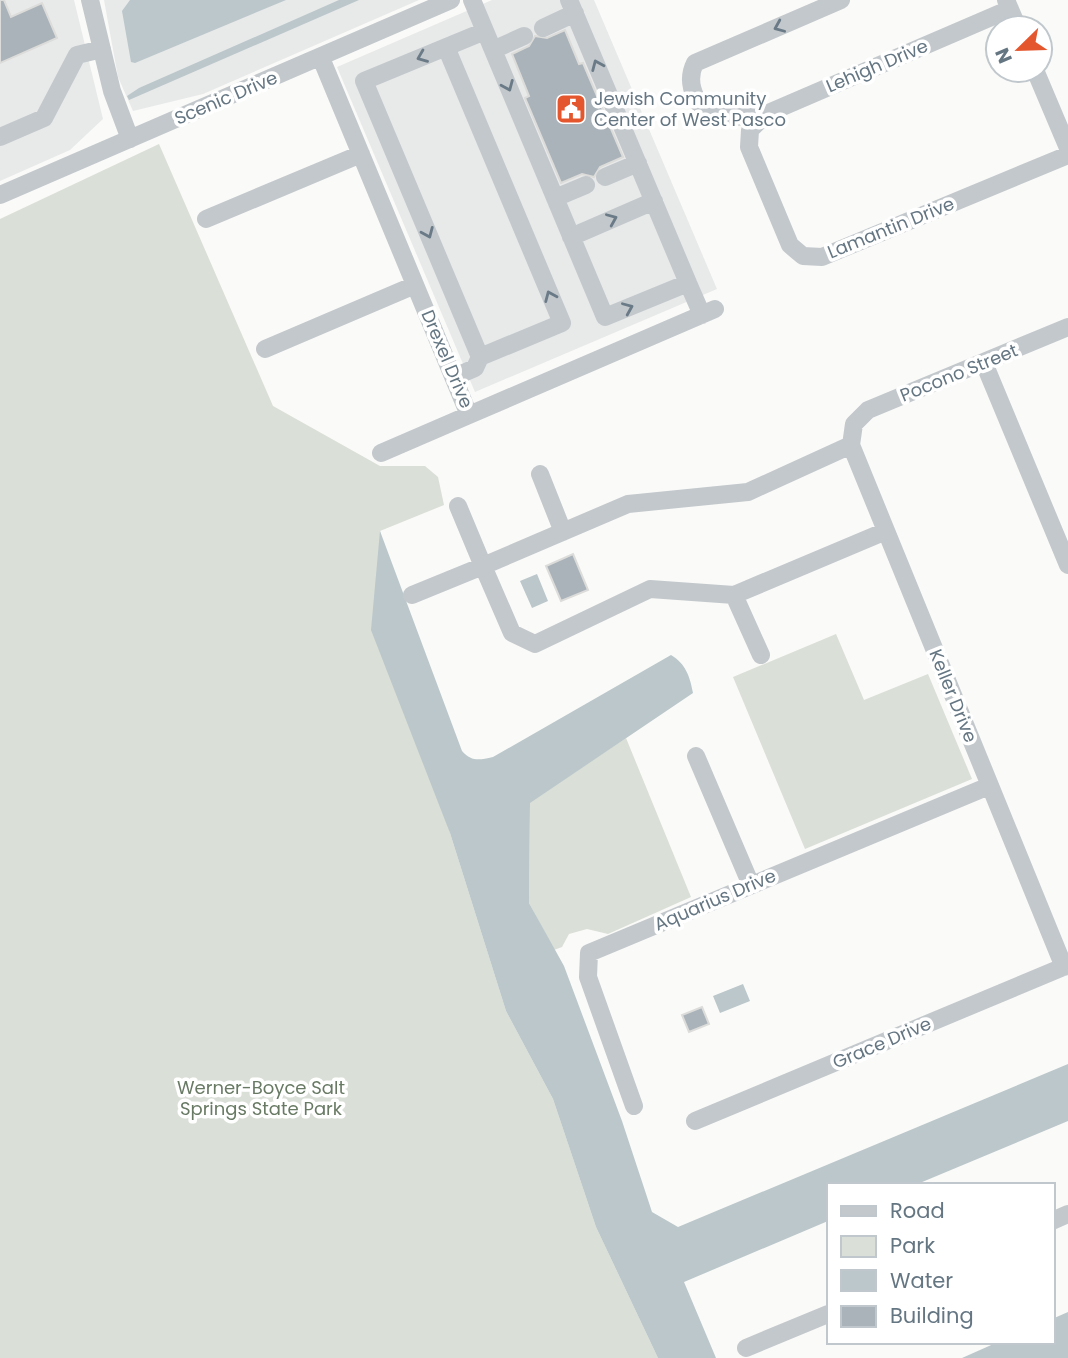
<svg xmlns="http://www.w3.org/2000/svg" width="1068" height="1358" viewBox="0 0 1068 1358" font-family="Poppins,sans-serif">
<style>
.built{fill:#e8e9e9}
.green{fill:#dadfd7}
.water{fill:#bbc7cb}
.building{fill:#aab3b9;stroke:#dcdcda;stroke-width:2}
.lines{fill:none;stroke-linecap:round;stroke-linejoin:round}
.minor{stroke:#c3c8cc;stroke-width:18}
.oneway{stroke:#6a7a87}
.labels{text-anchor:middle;stroke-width:7;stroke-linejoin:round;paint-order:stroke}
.street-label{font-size:18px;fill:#657683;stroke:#fff}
.poi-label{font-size:18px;fill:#657683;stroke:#fff;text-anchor:start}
.park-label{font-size:18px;fill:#687a64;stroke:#fff}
</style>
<rect width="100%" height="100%" fill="#fafaf8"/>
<!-- built -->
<path class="built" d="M 0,0 L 74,0 L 103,119 L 70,150 L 0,181 Z
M 104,0 L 419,0 L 203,94 L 133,111 L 118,77 Z
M 492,0 L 594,0 L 717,289 L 475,392 L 337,67 Z"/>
<!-- green -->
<path class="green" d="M 159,144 L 273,406 L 380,466 L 425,466 L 438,477 L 444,505 L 380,531 L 450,833 L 506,1011 L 553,1099 L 596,1227 L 658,1358 L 0,1358 L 0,219 Z
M 836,634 L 864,700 L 928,674 L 972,779 L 805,849 L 733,677 Z
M 626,738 L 691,897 L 608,934 L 587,929 L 569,934 L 562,947 L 554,950 L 529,903 L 530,802 Z"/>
<!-- water -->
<path class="water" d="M 130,0 L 286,0 L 135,63 L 131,62 L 122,11 Z
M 339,0 L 359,0 L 129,100 L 127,96 L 139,88 Z
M 380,531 L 462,751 C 472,762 479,760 493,757 L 671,655 C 686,664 690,677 693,693 L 530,803 L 529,903 L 564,966 L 622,1121 L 652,1212 L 678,1227 L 1068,1064 L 1068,1121 L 915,1185 L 828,1185 L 828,1221 L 684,1282 L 716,1358 L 658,1358 L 596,1227 L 553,1099 L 506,1011 L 450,833 L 371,630 Z
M 537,574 L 548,601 L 532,608 L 520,581 Z
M 743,984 L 750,1001 L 720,1013 L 713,996 Z
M 1068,1312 L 1068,1358 L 962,1358 L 998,1342 L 1052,1342 L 1052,1319 Z"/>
<!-- building -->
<path class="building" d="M 0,0 L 4,0 L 11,17 L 42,3 L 57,38 L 0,63 Z
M 565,30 L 579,64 L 583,63 L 623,157 L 600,167 L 594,177 L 582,174 L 561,183 L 525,98 L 529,96 L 512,54 L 529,46 L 535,36 L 547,38 Z
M 573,554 L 588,590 L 561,601 L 546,566 Z
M 702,1007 L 709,1024 L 689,1032 L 682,1015 Z"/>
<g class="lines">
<!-- minor -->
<path class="minor" d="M 90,0 L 112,91 L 130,139
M 472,0 L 605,317 L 688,283 L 569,0
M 1006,0 L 1018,28
M 1010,9 L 766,114 L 750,130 L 749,147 L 790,245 L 803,256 L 822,257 L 1068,155
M 543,28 L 575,13
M 446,47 L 562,323 L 480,357 L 364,81 L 485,31
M 493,50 L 524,36
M 321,58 L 469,415 L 715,309
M 1035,70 L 1068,148
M 762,117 L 709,116 C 695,101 685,83 695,63 L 841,0
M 0,137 L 44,118 L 77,55 L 102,49
M 605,177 L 638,163
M 0,195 L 451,0
M 555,198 L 586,185
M 206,219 L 361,154
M 571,237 L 654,201
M 688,283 L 702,315
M 265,349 L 415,285
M 984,363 L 1068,565
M 454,377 L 475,368 L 480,357
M 851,445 L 748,492 L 628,504 L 483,566 L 512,633 L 535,644 L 650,589 L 734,595 L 886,531
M 381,453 L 469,415
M 540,474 L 563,532
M 412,595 L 483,566 L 458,506
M 734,595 L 761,655
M 696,756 L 751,885
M 1064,967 L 851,445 L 854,424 L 868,410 L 1068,327
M 634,1106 L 588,977 L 589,953 L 989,786
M 695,1121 L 1068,965
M 1052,1221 L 1068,1214
M 746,1348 L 828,1314"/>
</g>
<!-- one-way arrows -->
<defs><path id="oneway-chevron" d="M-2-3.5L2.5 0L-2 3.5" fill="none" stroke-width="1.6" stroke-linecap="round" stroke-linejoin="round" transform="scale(1.75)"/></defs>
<g class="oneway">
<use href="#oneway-chevron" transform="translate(779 27) rotate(157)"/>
<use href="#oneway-chevron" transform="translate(422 57) rotate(158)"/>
<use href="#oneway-chevron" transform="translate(597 65) rotate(-113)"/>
<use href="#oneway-chevron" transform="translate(508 86) rotate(67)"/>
<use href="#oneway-chevron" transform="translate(612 219) rotate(-23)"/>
<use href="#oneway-chevron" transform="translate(428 233) rotate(67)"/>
<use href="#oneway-chevron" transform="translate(550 296) rotate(-113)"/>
<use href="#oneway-chevron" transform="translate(628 308) rotate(-23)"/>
</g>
<!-- icons -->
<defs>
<g id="civic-square" transform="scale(1.575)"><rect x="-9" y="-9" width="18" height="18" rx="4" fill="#e4572e" stroke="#fff"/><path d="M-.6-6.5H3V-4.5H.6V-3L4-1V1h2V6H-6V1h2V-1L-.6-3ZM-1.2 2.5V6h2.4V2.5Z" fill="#fff"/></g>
</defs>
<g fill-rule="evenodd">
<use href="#civic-square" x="571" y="109"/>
</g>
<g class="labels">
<!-- street labels -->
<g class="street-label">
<text transform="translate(877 66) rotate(-23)" y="6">Lehigh Drive</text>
<text transform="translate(226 98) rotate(-23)" y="6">Scenic Drive</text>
<text transform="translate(891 228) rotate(-22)" y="6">Lamantin Drive</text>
<text transform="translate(447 359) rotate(67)" y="6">Drexel Drive</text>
<text transform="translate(959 373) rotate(-22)" y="6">Pocono Street</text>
<text transform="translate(953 696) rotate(68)" y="6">Keller Drive</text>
<text transform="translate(715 900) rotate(-23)" y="6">Aquarius Drive</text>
<text transform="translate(882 1043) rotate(-23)" y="6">Grace Drive</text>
</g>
<!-- poi labels -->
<g class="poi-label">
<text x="594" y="105">Jewish Community<tspan x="594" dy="21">Center of West Pasco</tspan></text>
</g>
<!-- park labels -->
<g class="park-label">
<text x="261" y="1094">Werner-Boyce Salt<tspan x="261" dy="21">Springs State Park</tspan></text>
</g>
</g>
<!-- legend -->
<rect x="827" y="1183" width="228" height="161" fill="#ffffff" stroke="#c1c8cd" stroke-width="2"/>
<rect x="841" y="1206" width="35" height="10" fill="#c3c8cc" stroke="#c1c8cd" stroke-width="2"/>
<text x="890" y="1218" font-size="21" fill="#657683">Road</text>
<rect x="841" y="1236" width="35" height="21" fill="#dadfd7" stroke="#c1c8cd" stroke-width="2"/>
<text x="890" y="1253" font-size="21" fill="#657683">Park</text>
<rect x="841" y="1270" width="35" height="21" fill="#bbc7cb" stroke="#c1c8cd" stroke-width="2"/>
<text x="890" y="1288" font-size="21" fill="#657683">Water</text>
<rect x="841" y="1306" width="35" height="21" fill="#aab3b9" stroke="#c1c8cd" stroke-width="2"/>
<text x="890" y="1323" font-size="21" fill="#657683">Building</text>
<!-- north arrow -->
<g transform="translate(1019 49) rotate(247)"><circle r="33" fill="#ffffff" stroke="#c1c8cd" stroke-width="2"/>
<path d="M0-5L12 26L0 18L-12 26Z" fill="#e4572e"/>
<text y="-10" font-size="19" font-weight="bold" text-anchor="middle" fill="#657683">N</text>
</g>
</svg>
